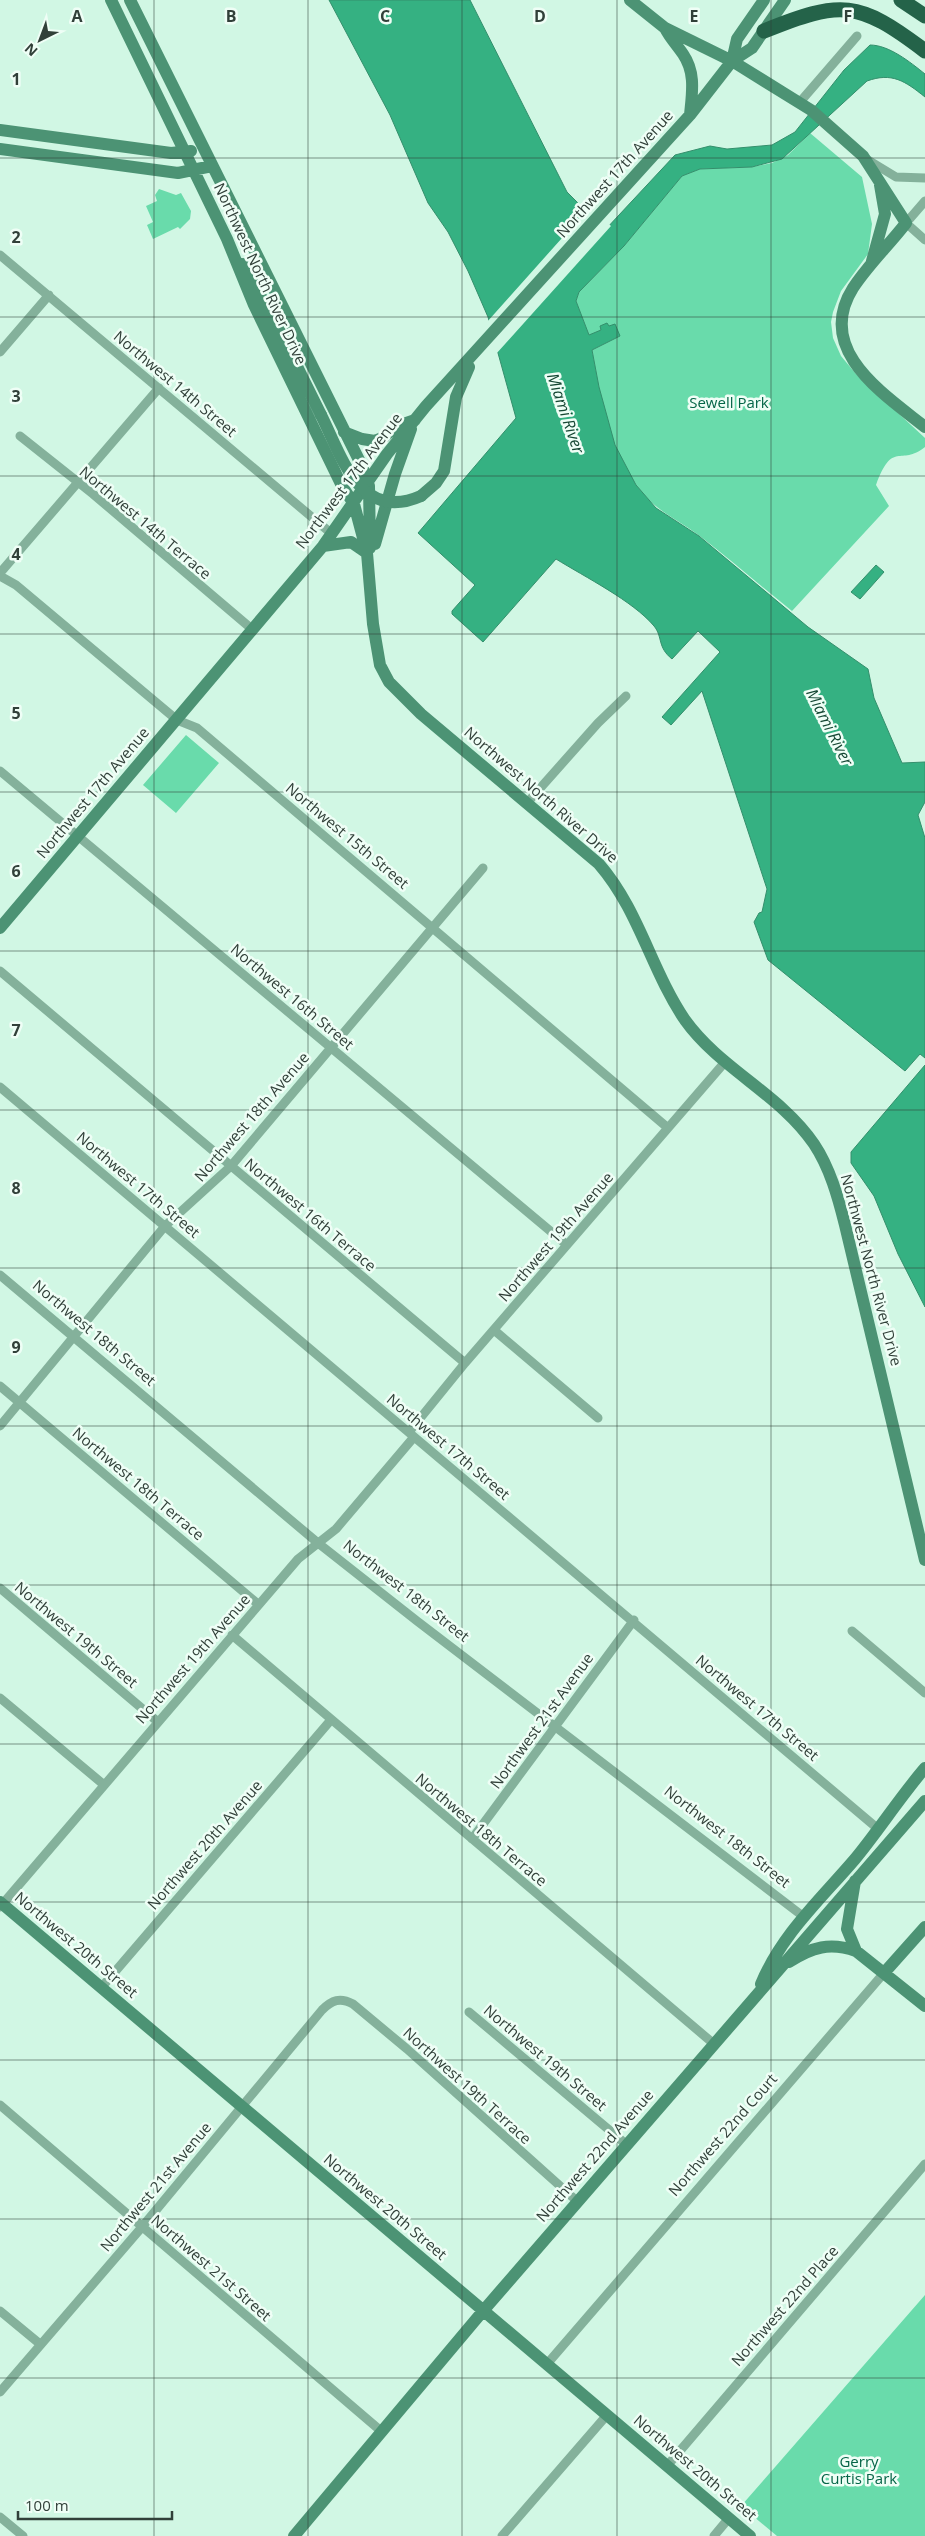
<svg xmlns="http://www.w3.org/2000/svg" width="925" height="2536" viewBox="0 0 925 2536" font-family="'Open Sans',sans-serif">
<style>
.green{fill:#69dbab}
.water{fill:#35b182;stroke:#348f6c}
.pier{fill:#d1f7e4}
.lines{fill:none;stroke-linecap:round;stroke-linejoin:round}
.street{stroke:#84b19b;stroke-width:9}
.secondary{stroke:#4c9374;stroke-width:12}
.highway{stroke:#246349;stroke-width:15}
.secondary-bridge{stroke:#4c9374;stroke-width:12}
.grid{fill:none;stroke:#314039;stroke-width:1;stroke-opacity:0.55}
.labels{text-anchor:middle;stroke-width:5;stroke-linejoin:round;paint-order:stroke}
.street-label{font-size:15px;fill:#314039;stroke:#effef6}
.park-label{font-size:15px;fill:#046547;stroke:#effef6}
.water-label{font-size:16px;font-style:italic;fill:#154733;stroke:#effef6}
.grid-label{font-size:16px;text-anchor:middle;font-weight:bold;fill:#314039;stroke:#effef6;stroke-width:5;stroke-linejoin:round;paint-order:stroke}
</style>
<rect width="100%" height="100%" fill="#d1f7e4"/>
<!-- green -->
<path class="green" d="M 810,133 L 862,177 L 872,224 L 868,254 L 841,291 L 833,312 L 831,322 L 833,338 L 841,356 L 856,374 L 925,438 L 925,447 C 900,467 893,439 876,485 L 889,506 L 792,611 C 762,587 732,561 701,537 C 676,518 656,512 636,485 C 608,446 600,396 592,350 L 620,336 L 602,330 L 589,336 L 576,301 L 579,292 L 624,246 L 682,176 L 700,169 L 752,167 L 772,163 L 788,155 Z
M 159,189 L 176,195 L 181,193 L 191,211 L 190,219 L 180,229 L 178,227 L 153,239 L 147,225 L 153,222 L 146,206 L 157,201 L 155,195 Z
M 186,735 L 219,763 L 176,813 L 143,785 Z
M 925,2295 L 925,2536 L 777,2536 L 741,2506 Z"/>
<!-- water -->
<path class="water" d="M 329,0 L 470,0 L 567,192 L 605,230 L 675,155 L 710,146 L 727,149 L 772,145 L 795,132 L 844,70 L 870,45 C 889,45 910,62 925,74 L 925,97 C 905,81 892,72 867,81 L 782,159 L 752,167 L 700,169 L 682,176 L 624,246 L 579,292 L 576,301 L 589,335 L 601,330 L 600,326 L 607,323 L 609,326 L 615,324 L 620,336 L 592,350 L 599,387 L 615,445 L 636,485 L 656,508 L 699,536 L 808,627 L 868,669 L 874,698 L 902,763 L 925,762 L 925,802 L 918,815 L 925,838 L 925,1058 L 920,1054 L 905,1071 L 768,960 L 754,922 L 759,913 L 762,912 L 767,889 L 702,691 L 671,725 L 662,717 L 720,652 L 698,631 L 672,659 C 657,647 663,637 654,626 C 633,601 585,577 556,559 L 483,642 L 452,614 L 452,611 L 475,585 L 418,533 L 516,418 L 488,317 L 468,271 L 448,232 L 428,203 L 390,115 Z
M 876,565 L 884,572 L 860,599 L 851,592 Z
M 925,1065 L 925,1307 L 898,1254 L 874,1196 L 851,1163 L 851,1152 Z"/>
<!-- pier -->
<path class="pier" d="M 587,210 L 605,226 L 608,223 L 611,226 L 496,354 L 487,322 Z"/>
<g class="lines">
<!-- street -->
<path class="street" d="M 800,102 L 857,36
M 868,160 L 896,177 L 925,178
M 925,201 L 906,223 L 925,240
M 0,255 L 332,534
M 0,352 L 49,295
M 20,436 L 93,494 L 253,630
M 0,573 L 159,388
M 0,576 L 16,585 L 177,720 L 197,728 L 668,1128
M 0,771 L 567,1245
M 527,803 L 598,723 L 626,696
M 0,971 L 465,1363
M 0,1087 L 877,1828
M 0,1275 L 318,1543 L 417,1621 L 804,1917
M 494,1330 L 598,1418
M 0,1386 L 258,1604
M 0,1426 L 165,1226 L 231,1166 L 483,868
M 409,1432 L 465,1363 L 725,1062
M 0,1588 L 158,1722
M 852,1631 L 925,1693
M 232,1635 L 714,2044
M 0,1698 L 103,1784
M 472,1839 L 634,1620
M 0,1907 L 298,1559 L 336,1529 L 414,1437
M 101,1988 L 330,1721
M 469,2012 L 627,2145
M 0,2105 L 381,2431
M 0,2311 L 40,2344
M 547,2364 L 884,1973
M 0,2392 L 142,2227 L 322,2010 C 332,2000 340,1997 353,2004 L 407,2049 L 578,2202
M 667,2466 L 925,2164
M 0,2517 L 23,2536
M 502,2536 L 607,2415
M 714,2536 L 729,2518"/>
<!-- secondary -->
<path class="secondary" d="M 111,0 L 227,239 L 254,305 L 342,486 L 354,504 L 367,553 L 373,624 L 380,665 L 389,682 L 421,714 L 599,864 C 639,910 651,970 685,1020 C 720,1069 780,1094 814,1144 C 830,1168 838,1197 845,1225 L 925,1560
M 130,0 L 362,466 L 369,486 L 370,548
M 630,0 L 665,28 L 732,61 L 811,110 L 863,156 L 906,223
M 665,28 C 670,38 677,45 683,54 C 696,73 692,93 690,115
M 732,61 L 752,48 L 785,0
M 0,130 L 171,153 L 191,151
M 0,149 L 178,173 L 212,166
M 906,223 C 889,245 868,265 853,288 C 814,350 884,394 925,427
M 872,261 L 885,214 L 880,185
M 243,264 L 276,324 L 321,415
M 344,432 L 362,439 L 375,441 L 384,437 L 395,427 L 415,420
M 421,496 L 436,483 L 444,471 L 456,397 L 469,367
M 375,544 L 395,474 L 411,429
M 323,546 L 351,542 L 367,553
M 0,928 L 323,546 L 387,454 L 426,406 L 690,115 L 732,61 L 737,39 L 764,0
M 855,1881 L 847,1929 L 856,1951
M 0,1902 L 750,2536
M 789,1962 C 812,1947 830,1942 856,1951 L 925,2006
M 884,1973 L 925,1927
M 761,1984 C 782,1934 820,1900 855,1859 C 879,1830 900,1797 925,1768
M 294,2536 L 483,2311 L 925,1801"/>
<!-- highway -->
<path class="highway" d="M 901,0 L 925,16
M 764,31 C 841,0 858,0 925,51"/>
<!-- secondary-bridge -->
<path class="secondary-bridge" d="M 321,415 C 342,457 360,523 421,496"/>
</g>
<!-- grid -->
<path class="grid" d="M 154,0 L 154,2536M 308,0 L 308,2536M 462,0 L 462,2536M 617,0 L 617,2536M 771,0 L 771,2536M 0,158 L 925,158M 0,317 L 925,317M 0,476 L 925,476M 0,634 L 925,634M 0,792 L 925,792M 0,951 L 925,951M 0,1110 L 925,1110M 0,1268 L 925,1268M 0,1426 L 925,1426M 0,1585 L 925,1585M 0,1744 L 925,1744M 0,1902 L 925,1902M 0,2060 L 925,2060M 0,2219 L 925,2219M 0,2378 L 925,2378"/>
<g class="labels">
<!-- street labels -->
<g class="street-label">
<text transform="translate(615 174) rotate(-48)" y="5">Northwest 17th Avenue</text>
<text transform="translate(260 274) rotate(65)" y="5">Northwest North River Drive</text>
<text transform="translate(175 384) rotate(40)" y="5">Northwest 14th Street</text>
<text transform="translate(349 481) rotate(-53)" y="5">Northwest 17th Avenue</text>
<text transform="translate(145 523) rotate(40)" y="5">Northwest 14th Terrace</text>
<text transform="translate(93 793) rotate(-50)" y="5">Northwest 17th Avenue</text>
<text transform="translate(541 795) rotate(41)" y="5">Northwest North River Drive</text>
<text transform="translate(347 836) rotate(40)" y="5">Northwest 15th Street</text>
<text transform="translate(292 997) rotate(40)" y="5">Northwest 16th Street</text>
<text transform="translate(252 1117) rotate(-49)" y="5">Northwest 18th Avenue</text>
<text transform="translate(138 1185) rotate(40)" y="5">Northwest 17th Street</text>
<text transform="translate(310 1215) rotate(40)" y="5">Northwest 16th Terrace</text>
<text transform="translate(556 1237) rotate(-49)" y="5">Northwest 19th Avenue</text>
<text transform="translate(871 1270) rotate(75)" y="5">Northwest North River Drive</text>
<text transform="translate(94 1333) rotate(40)" y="5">Northwest 18th Street</text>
<text transform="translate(448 1447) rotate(40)" y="5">Northwest 17th Street</text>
<text transform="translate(138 1484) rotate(40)" y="5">Northwest 18th Terrace</text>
<text transform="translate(406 1591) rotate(38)" y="5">Northwest 18th Street</text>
<text transform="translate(76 1635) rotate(40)" y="5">Northwest 19th Street</text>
<text transform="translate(193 1659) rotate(-49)" y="5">Northwest 19th Avenue</text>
<text transform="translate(757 1708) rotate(40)" y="5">Northwest 17th Street</text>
<text transform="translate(542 1721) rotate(-54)" y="5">Northwest 21st Avenue</text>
<text transform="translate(481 1830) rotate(40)" y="5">Northwest 18th Terrace</text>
<text transform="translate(727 1837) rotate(38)" y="5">Northwest 18th Street</text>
<text transform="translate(205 1845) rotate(-49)" y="5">Northwest 20th Avenue</text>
<text transform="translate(76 1945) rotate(40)" y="5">Northwest 20th Street</text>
<text transform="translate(545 2058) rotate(40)" y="5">Northwest 19th Street</text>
<text transform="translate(467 2086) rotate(42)" y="5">Northwest 19th Terrace</text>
<text transform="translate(723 2135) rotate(-49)" y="5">Northwest 22nd Court</text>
<text transform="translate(595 2156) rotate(-49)" y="5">Northwest 22nd Avenue</text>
<text transform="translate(156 2187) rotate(-50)" y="5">Northwest 21st Avenue</text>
<text transform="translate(385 2207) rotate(40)" y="5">Northwest 20th Street</text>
<text transform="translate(211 2268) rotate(41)" y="5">Northwest 21st Street</text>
<text transform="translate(785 2306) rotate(-49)" y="5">Northwest 22nd Place</text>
<text transform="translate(695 2468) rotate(40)" y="5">Northwest 20th Street</text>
</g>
<!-- park labels -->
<g class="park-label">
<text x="729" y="408">Sewell Park</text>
<text x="859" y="2467">Gerry<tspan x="859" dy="17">Curtis Park</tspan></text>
</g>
<!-- water labels -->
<g class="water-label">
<text transform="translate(566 413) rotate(71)" y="6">Miami River</text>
<text transform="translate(830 727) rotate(63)" y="6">Miami River</text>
</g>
</g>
<g class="grid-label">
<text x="77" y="22">A</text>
<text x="231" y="22">B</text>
<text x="385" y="22">C</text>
<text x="540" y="22">D</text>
<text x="694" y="22">E</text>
<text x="848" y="22">F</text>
<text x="16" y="85">1</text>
<text x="16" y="243">2</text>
<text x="16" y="402">3</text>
<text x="16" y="560">4</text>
<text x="16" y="719">5</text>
<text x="16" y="877">6</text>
<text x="16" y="1036">7</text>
<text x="16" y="1194">8</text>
<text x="16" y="1353">9</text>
</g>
<!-- north arrow -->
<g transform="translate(40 40) rotate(222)" stroke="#effef6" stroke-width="4" paint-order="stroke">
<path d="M0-4L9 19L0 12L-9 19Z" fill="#314039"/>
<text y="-8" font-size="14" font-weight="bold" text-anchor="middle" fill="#314039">N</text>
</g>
<!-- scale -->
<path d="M18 2511v8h154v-8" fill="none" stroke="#314039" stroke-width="2.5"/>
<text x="25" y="2511" font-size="15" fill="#314039" stroke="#effef6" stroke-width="4" paint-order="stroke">100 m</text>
</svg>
